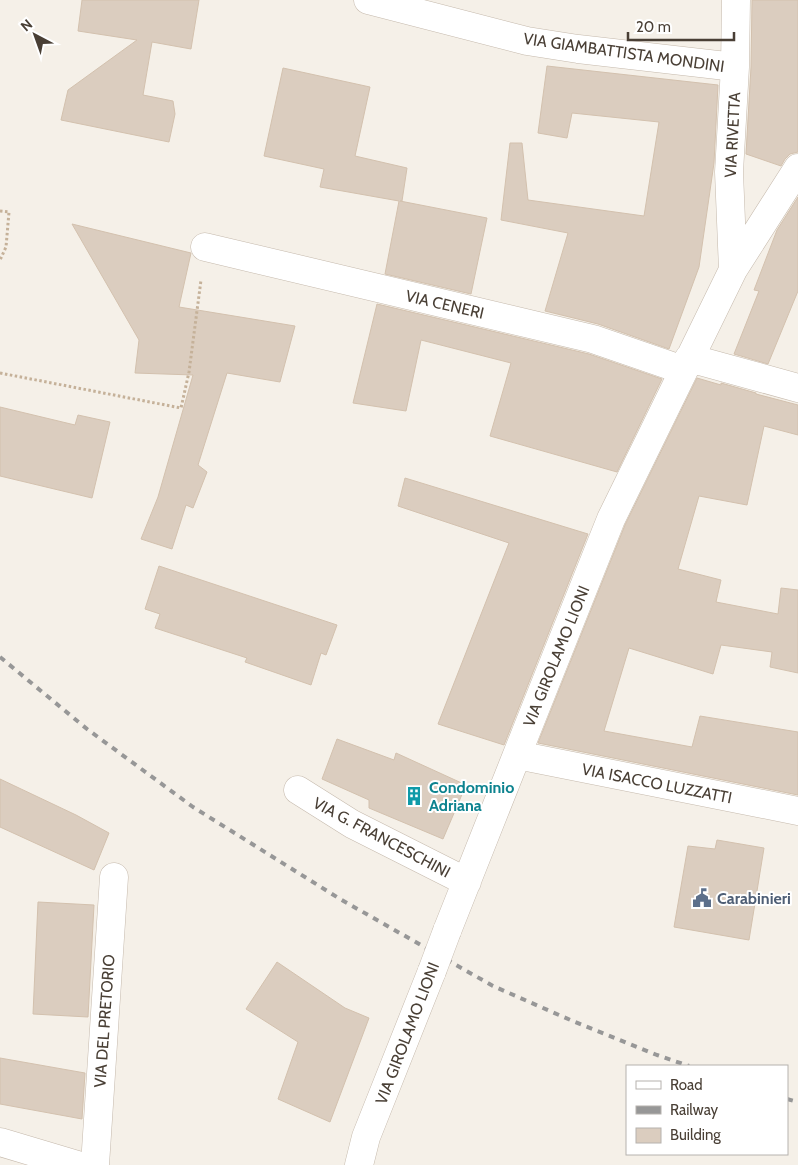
<svg xmlns="http://www.w3.org/2000/svg" width="798" height="1165" viewBox="0 0 798 1165" font-family="Cabin,sans-serif">
<style>
.building{fill:#dbcdbf;stroke:#d3c1ae}
.lines{fill:none;stroke-linecap:round;stroke-linejoin:round}
.minor-casing{stroke:#c5b9ac;stroke-width:29}
.path{stroke:#c5b199;stroke-width:3;stroke-dasharray:2.5 2.5;stroke-linecap:butt}
.minor{stroke:#fff;stroke-width:28}
.rail{stroke:#979797;stroke-width:4;stroke-dasharray:6 6;stroke-linecap:butt}
.minor-bridge-casing{stroke:#c5b9ac;stroke-width:29;stroke-linecap:butt}
.minor-bridge{stroke:#fff;stroke-width:28}
.labels{text-anchor:middle;stroke-width:4;stroke-linejoin:round;paint-order:stroke}
.street-label{font-size:16px;fill:#493f35;stroke:#fff}
.culture-label{font-size:16px;font-weight:bold;fill:#0d838f;stroke:#fff;text-anchor:start}
.service-label{font-size:16px;font-weight:bold;fill:#4e5e75;stroke:#fff;text-anchor:start}
</style>
<rect width="100%" height="100%" fill="#f5f0e8"/>
<!-- building -->
<path class="building" d="M 82,0 L 199,0 L 191,49 L 152,42 L 143,95 L 173,101 L 175,114 L 169,142 L 61,120 L 68,90 L 137,40 L 78,31 Z
M 752,0 L 798,0 L 798,152 L 790,154 L 785,159 L 781,166 L 746,154 L 751,67 Z
M 547,66 L 718,85 L 714,163 L 699,267 L 669,349 L 598,324 L 545,311 L 568,233 L 501,220 L 510,143 L 522,143 L 528,200 L 644,216 L 659,122 L 572,113 L 567,138 L 538,133 Z
M 283,68 L 370,87 L 355,156 L 407,168 L 402,201 L 400,201 L 487,218 L 471,294 L 385,274 L 399,201 L 320,187 L 324,169 L 264,156 Z
M 798,197 L 798,291 L 768,364 L 734,354 L 759,291 L 754,290 L 777,230 Z
M 72,224 L 191,253 L 179,307 L 295,326 L 280,382 L 227,373 L 198,465 L 207,472 L 193,508 L 186,505 L 172,549 L 141,539 L 158,497 L 193,375 L 135,373 L 139,340 Z
M 377,304 L 589,354 L 662,379 L 617,472 L 490,436 L 511,363 L 421,340 L 406,411 L 353,403 Z
M 697,378 L 721,385 L 721,383 L 756,393 L 756,394 L 798,405 L 798,435 L 764,426 L 747,505 L 699,496 L 678,569 L 721,580 L 716,602 L 778,614 L 781,588 L 798,590 L 798,673 L 770,667 L 772,652 L 721,645 L 713,674 L 629,648 L 604,731 L 692,747 L 700,716 L 798,732 L 798,795 L 538,743 L 625,525 Z
M 0,407 L 75,425 L 78,415 L 110,422 L 92,498 L 0,476 Z
M 405,478 L 588,534 L 504,745 L 438,724 L 509,543 L 398,506 Z
M 159,566 L 337,625 L 326,655 L 321,653 L 311,685 L 245,662 L 247,658 L 155,628 L 160,614 L 145,609 Z
M 337,739 L 394,760 L 396,753 L 466,785 L 443,839 L 369,808 L 369,800 L 322,779 Z
M 0,779 L 76,815 L 109,833 L 94,870 L 0,827 Z
M 717,840 L 764,848 L 749,940 L 674,927 L 688,846 L 715,849 Z
M 38,902 L 94,905 L 88,1017 L 33,1014 Z
M 277,962 L 345,1008 L 369,1018 L 330,1122 L 278,1099 L 298,1042 L 246,1009 Z
M 0,1058 L 85,1073 L 82,1119 L 0,1104 Z"/>
<g class="lines">
<!-- minor casing -->
<g class="minor-casing">
<path id="minor" d="M 368,0 L 527,41 L 578,49 L 735,67
M 205,247 L 593,339 L 683,370
M 733,270 L 729,172 L 735,67 L 736,0
M 689,358 L 798,388
M 517,755 L 798,811
M 298,790 L 352,824 L 467,882
M 447,931 L 526,732 L 611,519 L 733,270 L 798,168
M 0,1142 L 77,1165
M 95,1165 L 114,877
M 359,1165 L 366,1137 L 432,971"/>
</g>
<!-- path -->
<path class="path" d="M 0,211 L 9,212 L 6,247 L 0,260
M 0,373 L 181,408 L 189,372 L 201,280"/>
<!-- minor -->
<use href="#minor" class="minor"/>
<!-- rail -->
<path class="rail" d="M 0,657 L 87,729 L 193,807 L 340,899 L 493,986 L 575,1022 L 657,1055 L 689,1066
M 787,1099 L 798,1102"/>
<!-- minor-bridge casing -->
<g class="minor-bridge-casing">
<path id="minor-bridge" d="M 432,971 L 447,931"/>
</g>
<!-- minor-bridge -->
<use href="#minor-bridge" class="minor-bridge"/>
</g>
<!-- icons -->
<defs>
<g id="building-bare" transform="scale(1.5)"><path d="M-4-6H4V6H1V3H-1V6H-4ZM-2.5-4.3h1.7v1.8h-1.7ZM.8-4.3h1.7v1.8H.8ZM-2.5-1h1.7V.8h-1.7ZM.8-1h1.7V.8H.8Z" fill="#0f9aa8" stroke="#fff" stroke-width="2.5" paint-order="stroke"/></g>
<g id="civic-bare" transform="scale(1.5)"><path d="M-.6-6.5H3V-4.5H.6V-3L4-1V1h2V6H-6V1h2V-1L-.6-3ZM-1.2 2.5V6h2.4V2.5Z" fill="#5c6f8a" stroke="#fff" stroke-width="2.5" paint-order="stroke"/></g>
</defs>
<g fill-rule="evenodd">
<use href="#building-bare" x="414" y="796"/>
<use href="#civic-bare" x="702" y="898"/>
</g>
<g class="labels">
<!-- street labels -->
<g class="street-label">
<text transform="translate(624 52) rotate(8)" y="6">VIA GIAMBATTISTA MONDINI</text>
<text transform="translate(732 135) rotate(-87)" y="6">VIA RIVETTA</text>
<text transform="translate(445 304) rotate(13)" y="6">VIA CENERI</text>
<text transform="translate(556 656) rotate(-68)" y="6">VIA GIROLAMO LIONI</text>
<text transform="translate(657 783) rotate(11)" y="6">VIA ISACCO LUZZATTI</text>
<text transform="translate(382 837) rotate(28)" y="6">VIA G. FRANCESCHINI</text>
<text transform="translate(104 1021) rotate(-86)" y="6">VIA DEL PRETORIO</text>
<text transform="translate(407 1033) rotate(-69)" y="6">VIA GIROLAMO LIONI</text>
</g>
<!-- culture labels -->
<g class="culture-label">
<text x="429" y="793">Condominio<tspan x="429" dy="18">Adriana</tspan></text>
</g>
<!-- service labels -->
<g class="service-label">
<text x="717" y="904">Carabinieri</text>
</g>
</g>
<!-- legend -->
<rect x="626" y="1065" width="162" height="90" fill="#ffffff" stroke="#b6b2ae"/>
<rect x="636" y="1081" width="25" height="8" fill="#ffffff" stroke="#b6b2ae"/>
<text x="670" y="1090" font-size="15" fill="#493f35">Road</text>
<rect x="636" y="1106" width="25" height="8" fill="#979797" stroke="#b6b2ae"/>
<text x="670" y="1115" font-size="15" fill="#493f35">Railway</text>
<rect x="636" y="1128" width="25" height="15" fill="#dbcdbf" stroke="#b6b2ae"/>
<text x="670" y="1140" font-size="15" fill="#493f35">Building</text>
<!-- north arrow -->
<g transform="translate(35 35) rotate(319)" stroke="#ffffff" stroke-width="4" paint-order="stroke">
<path d="M0-4L9 19L0 12L-9 19Z" fill="#493f35"/>
<text y="-8" font-size="14" font-weight="bold" text-anchor="middle" fill="#493f35">N</text>
</g>
<!-- scale -->
<path d="M628 32v8h106v-8" fill="none" stroke="#493f35" stroke-width="2.5"/>
<text x="636" y="32" font-size="15" fill="#493f35" stroke="#ffffff" stroke-width="4" paint-order="stroke">20 m</text>
</svg>
